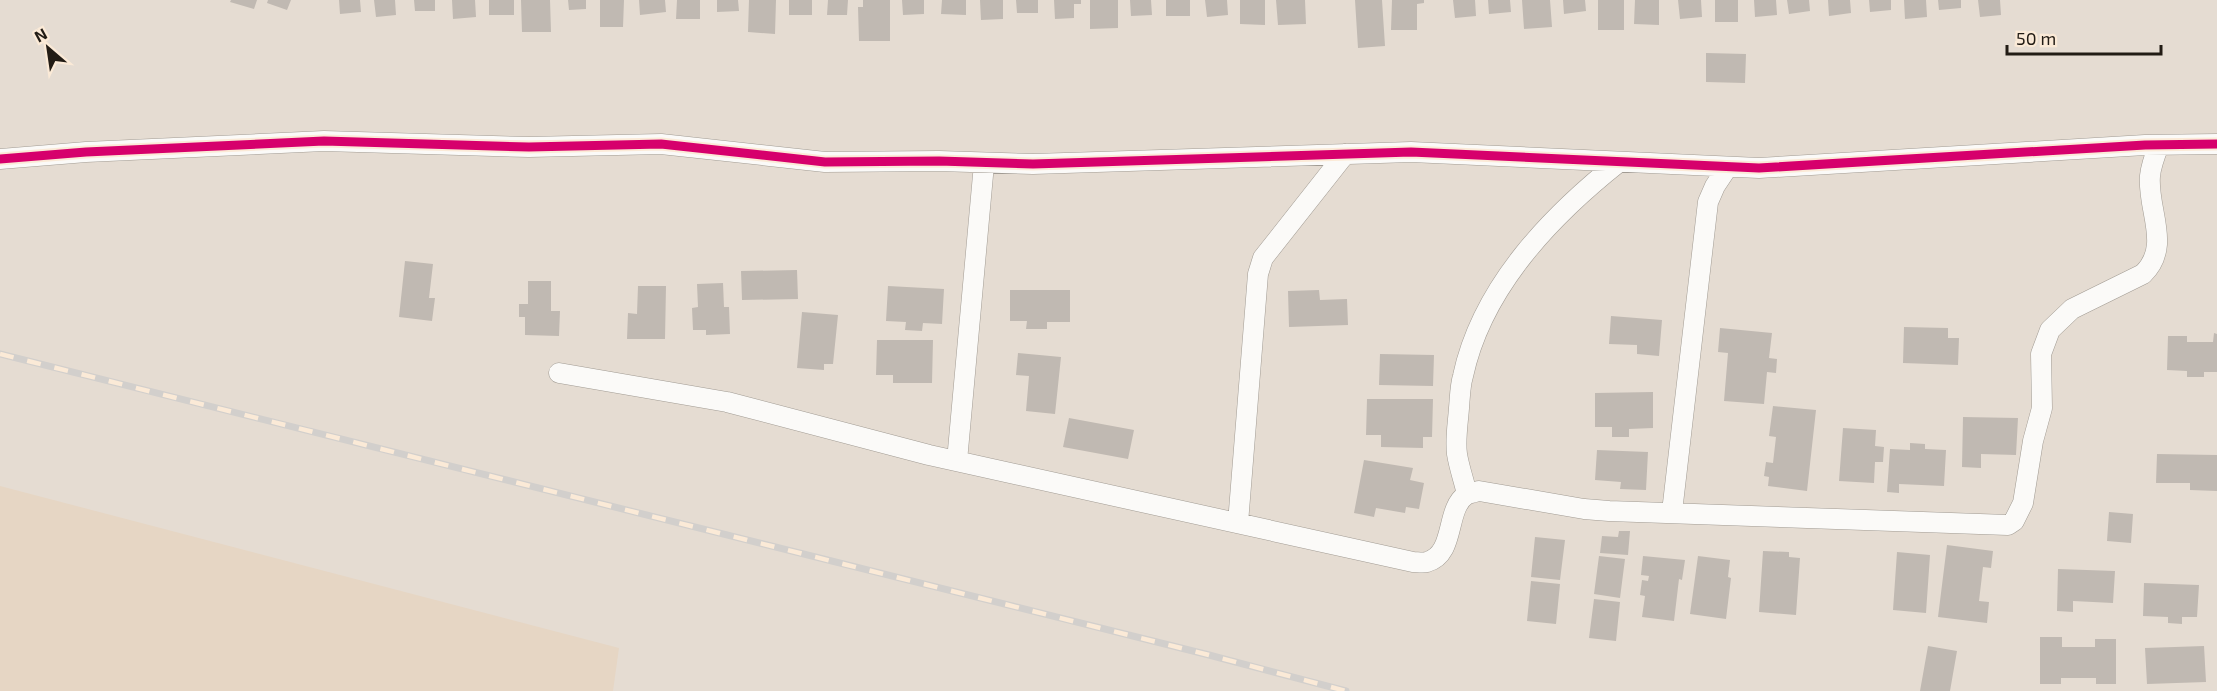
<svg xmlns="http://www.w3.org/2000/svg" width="2217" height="691" viewBox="0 0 2217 691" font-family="'Exo 2',sans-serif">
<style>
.built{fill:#e6d6c4}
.building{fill:#c0b9b2}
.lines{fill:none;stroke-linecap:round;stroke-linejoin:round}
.street-casing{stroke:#a19b93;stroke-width:21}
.street{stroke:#fbfaf8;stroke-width:20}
.rail-casing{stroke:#d2cfcc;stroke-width:7}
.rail{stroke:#fbead7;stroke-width:4.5;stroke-dasharray:14;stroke-linecap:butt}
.cycleway-casing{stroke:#fbead7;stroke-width:13}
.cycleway{stroke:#d6006c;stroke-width:9}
</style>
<rect width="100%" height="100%" fill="#e5dcd2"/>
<!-- built -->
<path class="built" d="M 0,486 L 619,648 L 613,691 L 0,691 Z"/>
<!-- building -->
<path class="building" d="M 231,0 L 257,0 L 254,9 L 230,2 Z
M 268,0 L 291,0 L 287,10 L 267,3 Z
M 339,0 L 360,0 L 361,12 L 340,14 Z
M 374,0 L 395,0 L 396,15 L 376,17 Z
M 414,0 L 435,0 L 435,11 L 415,11 Z
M 452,0 L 475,0 L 476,17 L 453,19 Z
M 489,0 L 514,0 L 514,15 L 489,15 Z
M 521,0 L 550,0 L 551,32 L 522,32 Z
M 568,0 L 586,0 L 586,9 L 569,10 Z
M 600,0 L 624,0 L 623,27 L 600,27 Z
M 639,0 L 665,0 L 666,12 L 640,15 Z
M 677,0 L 700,0 L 700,19 L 676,19 Z
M 717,0 L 738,0 L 739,11 L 717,12 Z
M 749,0 L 776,0 L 775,34 L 748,32 Z
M 789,0 L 812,0 L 812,15 L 789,15 Z
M 828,0 L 848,0 L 847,15 L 827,15 Z
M 863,0 L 890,0 L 890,41 L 859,41 L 858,7 L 863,7 Z
M 902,0 L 924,0 L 924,14 L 903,15 Z
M 942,0 L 966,0 L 966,15 L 941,14 Z
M 980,0 L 1003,0 L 1003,19 L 981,20 Z
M 1016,0 L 1038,0 L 1038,13 L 1017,13 Z
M 1054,0 L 1081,0 L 1081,4 L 1074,4 L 1074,18 L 1055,19 Z
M 1090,0 L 1118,0 L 1118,28 L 1090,29 Z
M 1130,0 L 1151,0 L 1152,15 L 1131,16 Z
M 1166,0 L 1190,0 L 1190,16 L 1166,16 Z
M 1205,0 L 1227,0 L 1228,15 L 1207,17 Z
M 1240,0 L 1265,0 L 1265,25 L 1240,24 Z
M 1276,0 L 1305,0 L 1306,24 L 1278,25 Z
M 1355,0 L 1382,0 L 1385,46 L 1358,48 Z
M 1392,0 L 1424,0 L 1424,3 L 1417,4 L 1417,30 L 1391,30 Z
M 1453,0 L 1475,0 L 1476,16 L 1455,18 Z
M 1488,0 L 1510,0 L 1511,12 L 1489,14 Z
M 1522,0 L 1550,0 L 1552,27 L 1524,29 Z
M 1563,0 L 1585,0 L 1586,11 L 1564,14 Z
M 1598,0 L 1624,0 L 1624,30 L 1598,30 Z
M 1635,0 L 1659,0 L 1659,25 L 1634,24 Z
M 1678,0 L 1701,0 L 1702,17 L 1680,19 Z
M 1715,0 L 1738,0 L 1738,22 L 1715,22 Z
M 1754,0 L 1776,0 L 1777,15 L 1755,17 Z
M 1787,0 L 1809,0 L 1810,11 L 1789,14 Z
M 1828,0 L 1850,0 L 1851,13 L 1829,16 Z
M 1869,0 L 1891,0 L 1891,10 L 1870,12 Z
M 1904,0 L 1926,0 L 1927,17 L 1905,19 Z
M 1938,0 L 1961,0 L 1961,8 L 1939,10 Z
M 1978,0 L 2000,0 L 2001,15 L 1980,17 Z
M 1706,53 L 1746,54 L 1745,83 L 1706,82 Z
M 405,261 L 433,264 L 429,298 L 435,298 L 432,321 L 399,317 Z
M 797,270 L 798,299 L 742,300 L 741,271 Z
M 528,281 L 551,281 L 551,311 L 560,311 L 559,336 L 525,335 L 525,317 L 519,317 L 519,304 L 528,304 Z
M 723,283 L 724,307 L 729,307 L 730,334 L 706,335 L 706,330 L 693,330 L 692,308 L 698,307 L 697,284 Z
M 638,286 L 666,286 L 665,339 L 627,339 L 628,313 L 637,314 Z
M 888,286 L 944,289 L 942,324 L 923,323 L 922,331 L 905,330 L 906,322 L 886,321 Z
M 1010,290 L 1070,290 L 1070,322 L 1047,322 L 1047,329 L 1026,329 L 1027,321 L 1010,321 Z
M 1319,290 L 1320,300 L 1347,299 L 1348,325 L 1289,327 L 1288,291 Z
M 802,312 L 838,315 L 833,364 L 824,364 L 824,370 L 797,368 Z
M 1611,316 L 1662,320 L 1659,356 L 1637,354 L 1637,345 L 1609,344 Z
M 1904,327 L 1948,328 L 1948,338 L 1959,338 L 1958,365 L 1903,363 Z
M 1720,328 L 1772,333 L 1769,358 L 1777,359 L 1776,373 L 1767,372 L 1764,404 L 1724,401 L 1728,353 L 1718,352 Z
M 2214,333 L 2217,334 L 2217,372 L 2204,372 L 2204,377 L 2187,377 L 2187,371 L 2167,370 L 2168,336 L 2187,336 L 2187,342 L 2213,342 Z
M 877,340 L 933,340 L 932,383 L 893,383 L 893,375 L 876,375 Z
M 1018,353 L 1061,357 L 1055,414 L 1026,411 L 1029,376 L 1016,375 Z
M 1380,354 L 1434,355 L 1433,386 L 1379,385 Z
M 1653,392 L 1653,428 L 1629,429 L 1629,437 L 1612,437 L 1612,427 L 1595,427 L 1595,393 Z
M 1367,399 L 1433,399 L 1432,437 L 1423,437 L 1423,448 L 1381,447 L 1381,435 L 1366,435 Z
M 1773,406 L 1816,410 L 1807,491 L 1768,486 L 1769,477 L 1764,476 L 1766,462 L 1773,463 L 1776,437 L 1769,436 Z
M 1963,417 L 2018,418 L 2016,455 L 1981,454 L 1981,468 L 1962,467 Z
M 1069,418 L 1134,430 L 1128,459 L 1063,447 Z
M 1843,428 L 1876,430 L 1875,446 L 1884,447 L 1883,462 L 1875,462 L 1874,483 L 1839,481 Z
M 1910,443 L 1925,444 L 1925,449 L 1946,450 L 1944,486 L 1899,484 L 1899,493 L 1887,492 L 1890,449 L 1910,450 Z
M 1597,450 L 1648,452 L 1646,490 L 1620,489 L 1621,482 L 1595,480 Z
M 2157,454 L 2217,455 L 2217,491 L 2190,490 L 2190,483 L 2156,483 Z
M 1364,460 L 1413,468 L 1410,480 L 1424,483 L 1419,509 L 1406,507 L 1405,513 L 1376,508 L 1374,517 L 1354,513 Z
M 2109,512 L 2133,514 L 2131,543 L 2107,541 Z
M 1619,531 L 1630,531 L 1628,555 L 1600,553 L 1602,536 L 1618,537 Z
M 1535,537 L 1565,540 L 1560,580 L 1531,577 Z
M 1947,545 L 1993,551 L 1991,568 L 1983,567 L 1979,601 L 1989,602 L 1987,623 L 1938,617 Z
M 1763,551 L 1789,552 L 1789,557 L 1800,558 L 1796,615 L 1759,612 Z
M 1897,552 L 1930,555 L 1926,613 L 1893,610 Z
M 1599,556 L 1625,559 L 1620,598 L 1594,594 Z
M 1643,556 L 1685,560 L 1682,580 L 1679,579 L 1674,621 L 1642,617 L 1645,596 L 1640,595 L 1642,580 L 1648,581 L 1649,576 L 1641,575 Z
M 1698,556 L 1730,560 L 1728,577 L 1731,578 L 1726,619 L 1690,614 Z
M 2058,569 L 2115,571 L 2113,603 L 2073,601 L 2073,612 L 2057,611 Z
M 1531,581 L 1560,584 L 1556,624 L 1527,621 Z
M 2144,583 L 2199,585 L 2197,617 L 2182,617 L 2182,624 L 2168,623 L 2168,617 L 2143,616 Z
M 1594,599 L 1620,602 L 1616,641 L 1589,638 Z
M 2040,637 L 2062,637 L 2062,647 L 2095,647 L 2095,639 L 2116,639 L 2116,684 L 2096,684 L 2096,678 L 2061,678 L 2061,684 L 2040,684 Z
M 1928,646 L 1957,651 L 1950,691 L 1920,691 Z
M 2204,646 L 2206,682 L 2147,684 L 2145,648 Z"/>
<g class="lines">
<!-- street casing -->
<g class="street-casing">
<path id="street" d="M 0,159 L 86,152 L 324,141 L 529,147 L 661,144 L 825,162 L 939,161 L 1033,164 L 1411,152 L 1759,168 L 2145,145 L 2217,144
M 559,373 L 727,402 L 929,455 L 1413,562 C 1417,562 1423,563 1427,562 C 1456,554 1445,509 1466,495 C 1469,493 1475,492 1479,491 L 1584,509 L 1609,511 L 2008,525 L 2014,521 L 2023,503 L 2033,441 L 2042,408 L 2041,354 L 2050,330 L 2072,309 L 2143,274 C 2172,246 2147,210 2150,176 C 2151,165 2155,155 2159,145
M 957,461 L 984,164
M 1467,494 C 1464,481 1459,467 1457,454 C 1455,439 1458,423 1459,408 C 1460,397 1460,386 1463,376 C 1482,287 1551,216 1619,162
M 1672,512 L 1708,202 L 1715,186 L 1727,168
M 1238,523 L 1258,274 L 1263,258 L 1345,154"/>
</g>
<!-- street -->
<use href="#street" class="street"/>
<!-- rail casing -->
<g class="rail-casing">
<path id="rail" d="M 0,354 L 1209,655 L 1346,691"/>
</g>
<!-- rail -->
<use href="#rail" class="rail"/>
<!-- cycleway casing -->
<g class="cycleway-casing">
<path id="cycleway" d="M 0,159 L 86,152 L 324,141 L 529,147 L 661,144 L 825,162 L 939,161 L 1033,164 L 1411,152 L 1759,168 L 2145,145 L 2217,144"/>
</g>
<!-- cycleway -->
<use href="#cycleway" class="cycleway"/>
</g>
<!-- north arrow -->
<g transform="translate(48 48) rotate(331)" stroke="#fbead7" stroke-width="4.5" paint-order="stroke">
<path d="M0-4.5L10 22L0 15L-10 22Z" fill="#221c15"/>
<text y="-9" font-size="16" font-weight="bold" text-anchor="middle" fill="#221c15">N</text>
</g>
<!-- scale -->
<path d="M2007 45v9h154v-9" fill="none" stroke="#221c15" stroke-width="3"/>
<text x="2016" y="45" font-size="18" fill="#221c15" stroke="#fbead7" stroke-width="4.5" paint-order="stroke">50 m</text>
</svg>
